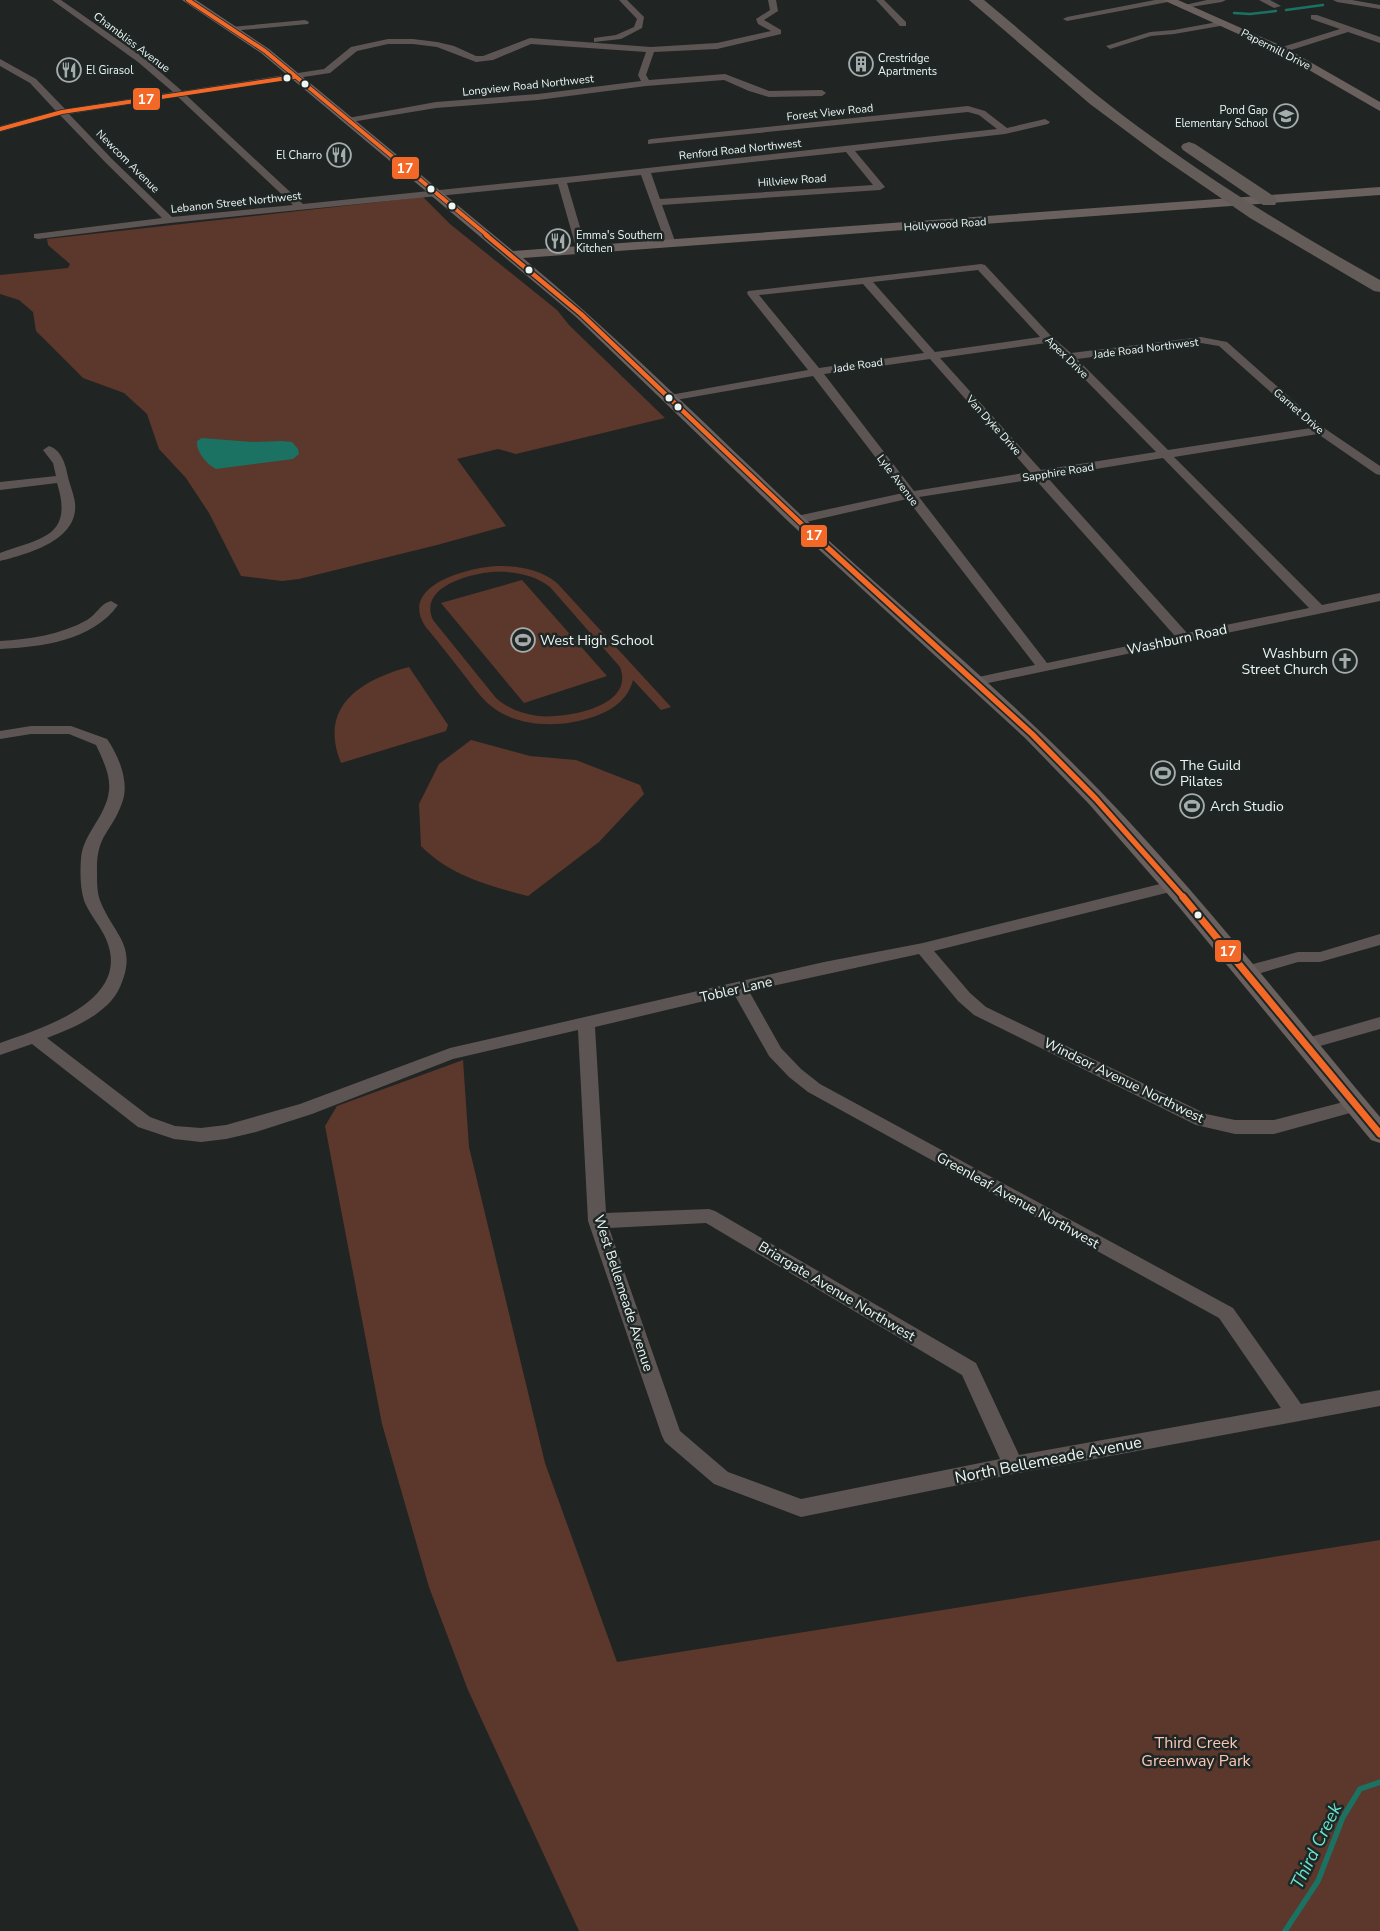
<svg xmlns="http://www.w3.org/2000/svg" width="1380" height="1931" viewBox="0 0 1380 1931" font-family="'Nunito Sans',sans-serif">
<style>
.green{fill:#5c372b;fill-rule:evenodd}
.water{fill:#1b7263}
.lines{fill:none;stroke-linecap:round;stroke-linejoin:round}
.stream-far1{stroke:#1b7263;stroke-width:2.5}
.stream{stroke:#1b7263;stroke-width:5.5}
.street{fill:#5d5553;fill-rule:evenodd}
.secondary{fill:#6a605e;fill-rule:evenodd}
.highway{fill:#635c58;fill-rule:evenodd}
.bus-1-far3-casing{stroke:#1e2725;stroke-width:5.5}
.bus-1-far2-casing{stroke:#1e2725;stroke-width:7}
.bus-1-far1-casing{stroke:#1e2725;stroke-width:9}
.bus-1-casing{stroke:#1e2725;stroke-width:11}
.bus-1-far3{stroke:#f36827;stroke-width:4}
.bus-1-far2{stroke:#f36827;stroke-width:4.5}
.bus-1-far1{stroke:#f36827;stroke-width:5.5}
.bus-1{stroke:#f36827;stroke-width:7}
.bus-dot{fill:#eef5f3;stroke:#1e2725;stroke-width:2}
.labels{text-anchor:middle;stroke-width:5;stroke-linejoin:round;paint-order:stroke}
.far-street-label{font-size:11px;fill:#eef5f3;stroke:#1e2725}
.far-poi-label{font-size:11px;fill:#eef5f3;stroke:#1e2725;text-anchor:start}
.street-label{font-size:14px;fill:#eef5f3;stroke:#1e2725}
.poi-label{font-size:14px;fill:#eef5f3;stroke:#1e2725;text-anchor:start}
.near-street-label{font-size:16px;fill:#eef5f3;stroke:#1e2725}
.near-park-label{font-size:16px;fill:#fec5b3;stroke:#1e2725}
.near-water-label{font-size:18px;font-style:italic;fill:#68e4cb;stroke:#1e2725}
.line-badge{stroke:#1e2725;stroke-width:2}
.badge-label{font-size:14px;text-anchor:middle;font-weight:bold;fill:#fff}
</style>
<rect width="100%" height="100%" fill="#202524"/>
<!-- green -->
<path class="green" d="M 423,197 L 450,224 L 557,310 L 569,325 L 665,418 L 516,454 L 498,449 L 457,459 L 506,526 L 437,545 L 299,579 L 282,581 L 241,576 L 209,513 L 186,478 L 159,449 L 147,414 L 124,393 L 83,378 L 36,331 L 33,312 L 19,300 L 0,294 L 0,275 L 68,268 L 70,264 L 48,245 L 47,239 Z
M 496,566 C 518,566 540,569 557,583 L 671,707 L 661,710 L 633,680 C 628,700 611,711 593,717 C 561,728 518,728 491,706 C 482,699 475,689 468,680 C 454,662 440,644 425,626 C 399,585 468,568 496,566 ZM 492,572 C 512,571 534,574 550,587 L 620,667 C 636,708 563,719 538,716 C 522,714 507,708 496,698 L 433,620 C 418,587 469,574 492,572 Z
M 522,580 L 607,676 L 524,703 L 441,603 Z
M 409,667 L 448,725 L 446,731 L 341,763 C 318,707 360,680 409,667 Z
M 471,740 L 530,756 L 576,760 L 640,785 L 644,794 L 599,842 L 528,896 C 489,886 449,875 421,846 L 419,804 L 439,764 Z
M 463,1060 L 469,1147 L 545,1463 L 617,1662 L 1380,1540 L 1380,1931 L 579,1931 L 468,1690 L 429,1587 L 382,1424 L 325,1126 L 337,1106 Z"/>
<!-- water -->
<path class="water" d="M 202,438 L 252,442 L 282,441 L 292,442 L 298,449 L 299,454 L 293,459 L 216,469 C 207,464 196,452 197,441 Z"/>
<g class="lines">
<!-- stream-far1 -->
<path class="stream-far1" d="M 1286,10 L 1323,5
M 1234,13 L 1250,14 L 1276,11"/>
<!-- stream -->
<path class="stream" d="M 1285,1931 L 1318,1881 L 1343,1817 L 1360,1789 L 1380,1782"/>
<!-- street -->
<path class="street" d="M 52,0 L 61,0 L 144,58 L 182,91 L 324,69 L 351,47 L 388,39 L 413,39 L 437,42 L 454,46 L 476,56 L 483,56 L 530,38 L 651,47 L 717,43 L 771,31 L 758,24 L 756,19 L 770,10 L 768,0 L 776,0 L 778,11 L 764,20 L 781,30 L 781,34 L 717,49 L 654,52 L 646,75 L 649,80 L 725,74 L 769,91 L 822,90 L 826,93 L 822,96 L 769,97 L 749,91 L 724,80 L 646,86 L 538,100 L 436,108 L 345,123 L 345,119 L 348,118 L 436,102 L 538,94 L 641,81 L 638,75 L 646,52 L 531,44 L 493,60 L 476,62 L 437,47 L 413,44 L 388,44 L 357,51 L 330,73 L 186,95 L 303,204 L 576,176 L 997,129 L 979,115 L 968,112 L 648,144 L 648,140 L 651,139 L 968,106 L 985,111 L 1007,128 L 1045,119 L 1050,122 L 1048,124 L 1005,134 L 855,151 L 885,187 L 880,190 L 662,205 L 676,244 L 671,247 L 666,244 L 641,175 L 567,183 L 587,251 L 582,254 L 577,251 L 558,184 L 170,223 L 38,239 L 34,238 L 34,234 L 162,218 L 106,163 L 60,115 L 0,132 L 0,126 L 56,111 L 30,83 L 0,66 L 0,59 L 36,79 L 65,109 L 173,92 L 138,62 ZM 178,97 L 293,205 L 172,217 L 112,159 L 69,114 ZM 846,152 L 873,185 L 660,199 L 651,173 Z
M 619,0 L 627,0 L 644,17 L 642,28 L 621,39 L 594,42 L 594,38 L 616,35 L 634,27 L 637,19 Z
M 876,0 L 884,0 L 906,22 L 906,26 L 900,26 Z
M 1155,0 L 1172,0 L 1168,2 L 1067,21 L 1063,19 L 1067,17 Z
M 1207,0 L 1226,0 L 1222,2 L 1184,8 L 1180,6 Z
M 1259,0 L 1270,0 L 1281,6 L 1274,8 Z
M 1333,0 L 1352,0 L 1380,5 L 1380,9 L 1337,2 Z
M 1311,15 L 1317,15 L 1380,37 L 1380,43 L 1348,32 L 1285,52 L 1279,52 L 1279,48 L 1340,29 L 1311,19 Z
M 305,20 L 309,22 L 308,24 L 231,31 L 227,29 L 231,27 Z
M 1223,21 L 1227,23 L 1226,25 L 1174,34 L 1151,36 L 1110,49 L 1106,46 L 1150,32 L 1174,30 Z
M 981,264 L 985,265 L 1052,337 L 1071,353 L 1201,337 L 1227,342 L 1324,428 L 1380,466 L 1380,475 L 1376,474 L 1318,434 L 1174,457 L 1322,605 L 1380,593 L 1380,601 L 974,686 L 969,685 L 967,682 L 969,679 L 1035,665 L 907,499 L 797,524 L 791,520 L 797,516 L 903,493 L 813,376 L 670,401 L 664,398 L 670,395 L 808,370 L 748,295 L 747,293 L 748,291 ZM 978,270 L 1040,337 L 935,352 L 873,282 ZM 863,284 L 924,353 L 819,368 L 759,295 ZM 1046,343 L 1065,359 L 1156,452 L 1041,470 L 940,358 ZM 1201,343 L 1219,346 L 1311,428 L 1168,450 L 1077,359 ZM 930,359 L 1030,472 L 914,491 L 824,374 ZM 1163,458 L 1309,608 L 1187,633 L 1047,477 ZM 1035,479 L 1175,636 L 1047,663 L 919,497 Z
M 49,446 C 62,450 66,466 68,477 C 70,486 74,494 75,503 C 79,540 28,554 0,561 L 0,553 C 41,538 74,537 57,483 L 0,490 L 0,482 L 56,476 L 53,463 L 43,450 Z
M 111,601 L 118,605 C 92,641 41,647 0,649 L 0,641 C 30,639 60,635 87,620 C 96,615 101,603 111,601 Z
M 31,726 L 71,726 L 107,739 C 119,756 130,783 122,803 C 111,834 96,834 97,873 C 97,883 97,894 101,903 C 115,936 138,946 120,987 C 108,1014 73,1028 47,1038 L 150,1117 L 175,1126 L 201,1128 L 226,1125 L 300,1104 L 450,1048 L 824,962 L 923,943 L 1172,881 L 1178,882 L 1180,886 L 1178,890 L 934,951 L 970,993 L 986,1007 L 1206,1114 L 1235,1120 L 1274,1120 L 1355,1099 L 1361,1100 L 1364,1105 L 1361,1110 L 1274,1134 L 1235,1134 L 1196,1125 L 974,1015 L 958,1001 L 919,954 L 749,991 L 781,1048 L 801,1069 L 820,1084 L 1233,1308 L 1301,1404 L 1380,1390 L 1380,1406 L 1013,1474 L 801,1517 L 714,1484 L 665,1442 L 662,1436 L 588,1221 L 578,1030 L 453,1059 L 312,1114 L 256,1132 L 226,1139 L 201,1142 L 174,1139 L 138,1127 L 32,1044 L 0,1055 L 0,1043 C 42,1028 133,1001 106,939 C 101,927 91,916 85,903 C 80,890 80,872 81,858 C 82,846 88,836 94,826 C 115,793 113,780 96,745 L 69,734 L 31,734 L 0,739 L 0,731 ZM 734,994 L 769,1056 L 789,1077 L 808,1092 L 1219,1318 L 1281,1408 L 1019,1455 L 976,1363 L 715,1211 L 709,1209 L 606,1213 L 595,1027 ZM 706,1223 L 962,1375 L 1000,1459 L 801,1499 L 728,1472 L 680,1431 L 609,1228 Z
M 1380,934 L 1380,945 L 1320,962 L 1298,962 L 1244,978 L 1238,976 L 1236,972 L 1238,968 L 1298,952 L 1320,952 Z
M 1380,1017 L 1380,1029 L 1306,1050 L 1300,1048 L 1298,1044 L 1300,1040 Z"/>
<!-- secondary -->
<path class="secondary" d="M 182,0 L 196,0 L 269,49 L 513,251 L 1380,187 L 1380,195 L 523,258 C 620,339 709,428 801,515 C 901,608 1007,694 1102,793 C 1200,895 1289,1009 1380,1117 L 1380,1143 L 1371,1140 L 1179,907 L 1089,804 L 1025,738 L 791,524 L 576,317 L 261,53 Z
M 1163,0 L 1178,0 L 1284,47 L 1380,102 L 1380,111 L 1276,51 Z"/>
<!-- highway -->
<path class="highway" d="M 969,0 L 984,0 C 1030,38 1074,78 1121,114 C 1203,176 1290,230 1380,280 L 1380,292 L 1374,291 L 1250,218 L 1161,157 L 1090,104 Z
M 1189,142 L 1195,144 L 1275,197 L 1277,201 L 1275,205 L 1263,205 L 1183,150 L 1181,147 L 1183,144 Z"/>
<!-- bus-1-far3 casing -->
<g class="bus-1-far3-casing">
<path id="bus-1-far3" d="M 188,0 L 265,51 L 488,236
M 0,129 L 62,112 L 294,77"/>
</g>
<!-- bus-1-far2 casing -->
<g class="bus-1-far2-casing">
<path id="bus-1-far2" d="M 486,235 L 581,314 L 809,531"/>
</g>
<!-- bus-1-far1 casing -->
<g class="bus-1-far1-casing">
<path id="bus-1-far1" d="M 807,529 L 1032,734 L 1096,799 L 1184,898"/>
</g>
<!-- bus-1 casing -->
<g class="bus-1-casing">
<path id="bus-1" d="M 1183,897 L 1380,1134"/>
</g>
<!-- bus-1-far3 -->
<use href="#bus-1-far3" class="bus-1-far3"/>
<!-- bus-1-far2 -->
<use href="#bus-1-far2" class="bus-1-far2"/>
<!-- bus-1-far1 -->
<use href="#bus-1-far1" class="bus-1-far1"/>
<!-- bus-1 -->
<use href="#bus-1" class="bus-1"/>
</g>
<!-- icons -->
<defs>
<g id="building-ring" transform="scale(1.25)"><circle r="9.5" fill="#1e2725" stroke="#a6acab" stroke-width="1.5"/><path d="M-4-6H4V6H1V3H-1V6H-4ZM-2.5-4.3h1.7v1.8h-1.7ZM.8-4.3h1.7v1.8H.8ZM-2.5-1h1.7V.8h-1.7ZM.8-1h1.7V.8H.8Z" fill="#a6acab"/></g>
<g id="restaurant-ring" transform="scale(1.25)"><circle r="9.5" fill="#1e2725" stroke="#a6acab" stroke-width="1.5"/><path d="M-5-6h1v4h1v-4h1v4h1v-4h1v5L-1.5 .5V6h-2V.5L-5-1ZM5-6V6H3V1.5H1.5Q1.5-4 5-6Z" fill="#a6acab"/></g>
<g id="school-ring" transform="scale(1.25)"><circle r="9.5" fill="#1e2725" stroke="#a6acab" stroke-width="1.5"/><path d="M0-5L7-2L0 1L-7-2ZM-4 1L0 2.5L4 1V4Q0 6-4 4Z" fill="#a6acab"/></g>
<g id="stadium-ring" transform="scale(1.25)"><circle r="9.5" fill="#1e2725" stroke="#a6acab" stroke-width="1.5"/><path d="M0-5a6.5 5 0 1 0 0 10a6.5 5 0 1 0 0-10ZM-3.5-1.8h7v3.6h-7Z" fill="#a6acab"/></g>
<g id="church-ring" transform="scale(1.25)"><circle r="9.5" fill="#1e2725" stroke="#a6acab" stroke-width="1.5"/><path d="M-1.2-6h2.4v3.5h3.3v2.4h-3.3V6h-2.4V-.1h-3.3v-2.4h3.3Z" fill="#a6acab"/></g>
</defs>
<g fill-rule="evenodd">
<use href="#building-ring" x="861" y="64"/>
<use href="#restaurant-ring" x="69" y="70"/>
<use href="#school-ring" x="1286" y="116"/>
<use href="#restaurant-ring" x="339" y="155"/>
<use href="#restaurant-ring" x="558" y="241"/>
<use href="#stadium-ring" x="523" y="640"/>
<use href="#church-ring" x="1345" y="661"/>
<use href="#stadium-ring" x="1163" y="773"/>
<use href="#stadium-ring" x="1192" y="806"/>
</g>
<!-- markers -->
<g class="bus-dot">
<circle cx="287" cy="78" r="4.5"/>
<circle cx="305" cy="84" r="4.5"/>
<circle cx="431" cy="189" r="4.5"/>
<circle cx="452" cy="206" r="4.5"/>
<circle cx="529" cy="270" r="4.5"/>
<circle cx="669" cy="398" r="4.5"/>
<circle cx="678" cy="407" r="4.5"/>
<circle cx="1198" cy="915" r="4.5"/>
</g>
<g class="labels">
<!-- far-street labels -->
<g class="far-street-label">
<text transform="translate(132 42) rotate(37)" y="4">Chambliss Avenue</text>
<text transform="translate(1276 49) rotate(27)" y="4">Papermill Drive</text>
<text transform="translate(528 85) rotate(-6)" y="4">Longview Road Northwest</text>
<text transform="translate(830 112) rotate(-6)" y="4">Forest View Road</text>
<text transform="translate(740 149) rotate(-6)" y="4">Renford Road Northwest</text>
<text transform="translate(128 161) rotate(45)" y="4">Newcom Avenue</text>
<text transform="translate(792 180) rotate(-4)" y="4">Hillview Road</text>
<text transform="translate(236 202) rotate(-6)" y="4">Lebanon Street Northwest</text>
<text transform="translate(945 224) rotate(-4)" y="4">Hollywood Road</text>
<text transform="translate(1146 348) rotate(-7)" y="4">Jade Road Northwest</text>
<text transform="translate(1067 357) rotate(44)" y="4">Apex Drive</text>
<text transform="translate(858 365) rotate(-8)" y="4">Jade Road</text>
<text transform="translate(1299 411) rotate(41)" y="4">Garnet Drive</text>
<text transform="translate(994 425) rotate(48)" y="4">Van Dyke Drive</text>
<text transform="translate(1058 472) rotate(-9)" y="4">Sapphire Road</text>
<text transform="translate(898 480) rotate(53)" y="4">Lyle Avenue</text>
</g>
<!-- far-poi labels -->
<g class="far-poi-label">
<text x="878" y="62">Crestridge<tspan x="878" dy="13">Apartments</tspan></text>
<text x="86" y="74">El Girasol</text>
<text x="1268" y="114" text-anchor="end">Pond Gap<tspan x="1268" dy="13">Elementary School</tspan></text>
<text x="322" y="159" text-anchor="end">El Charro</text>
<text x="576" y="239">Emma's Southern<tspan x="576" dy="13">Kitchen</tspan></text>
</g>
<!-- street labels -->
<g class="street-label">
<text transform="translate(1177 639) rotate(-12)" y="5">Washburn Road</text>
<text transform="translate(736 989) rotate(-13)" y="5">Tobler Lane</text>
<text transform="translate(1124 1080) rotate(26)" y="5">Windsor Avenue Northwest</text>
<text transform="translate(1018 1200) rotate(29)" y="5">Greenleaf Avenue Northwest</text>
<text transform="translate(837 1291) rotate(31)" y="5">Briargate Avenue Northwest</text>
<text transform="translate(624 1293) rotate(72)" y="5">West Bellemeade Avenue</text>
</g>
<!-- poi labels -->
<g class="poi-label">
<text x="540" y="645">West High School</text>
<text x="1328" y="658" text-anchor="end">Washburn<tspan x="1328" dy="16">Street Church</tspan></text>
<text x="1180" y="770">The Guild<tspan x="1180" dy="16">Pilates</tspan></text>
<text x="1210" y="811">Arch Studio</text>
</g>
<!-- near-street labels -->
<g class="near-street-label">
<text transform="translate(1048 1459) rotate(-11)" y="6">North Bellemeade Avenue</text>
</g>
<!-- near-park labels -->
<g class="near-park-label">
<text x="1196" y="1748">Third Creek<tspan x="1196" dy="18">Greenway Park</tspan></text>
</g>
<!-- near-water labels -->
<g class="near-water-label">
<text transform="translate(1316 1846) rotate(-64)" y="6">Third Creek</text>
</g>
</g>
<g class="line-badge">
<rect x="132" y="87" width="29" height="24" rx="5" fill="#f36827"/>
<rect x="391" y="156" width="29" height="24" rx="5" fill="#f36827"/>
<rect x="800" y="524" width="28" height="24" rx="5" fill="#f36827"/>
<rect x="1214" y="939" width="28" height="24" rx="5" fill="#f36827"/>
</g>
<g class="badge-label">
<text x="146" y="104">17</text>
<text x="405" y="173">17</text>
<text x="814" y="540">17</text>
<text x="1228" y="956">17</text>
</g>
</svg>
